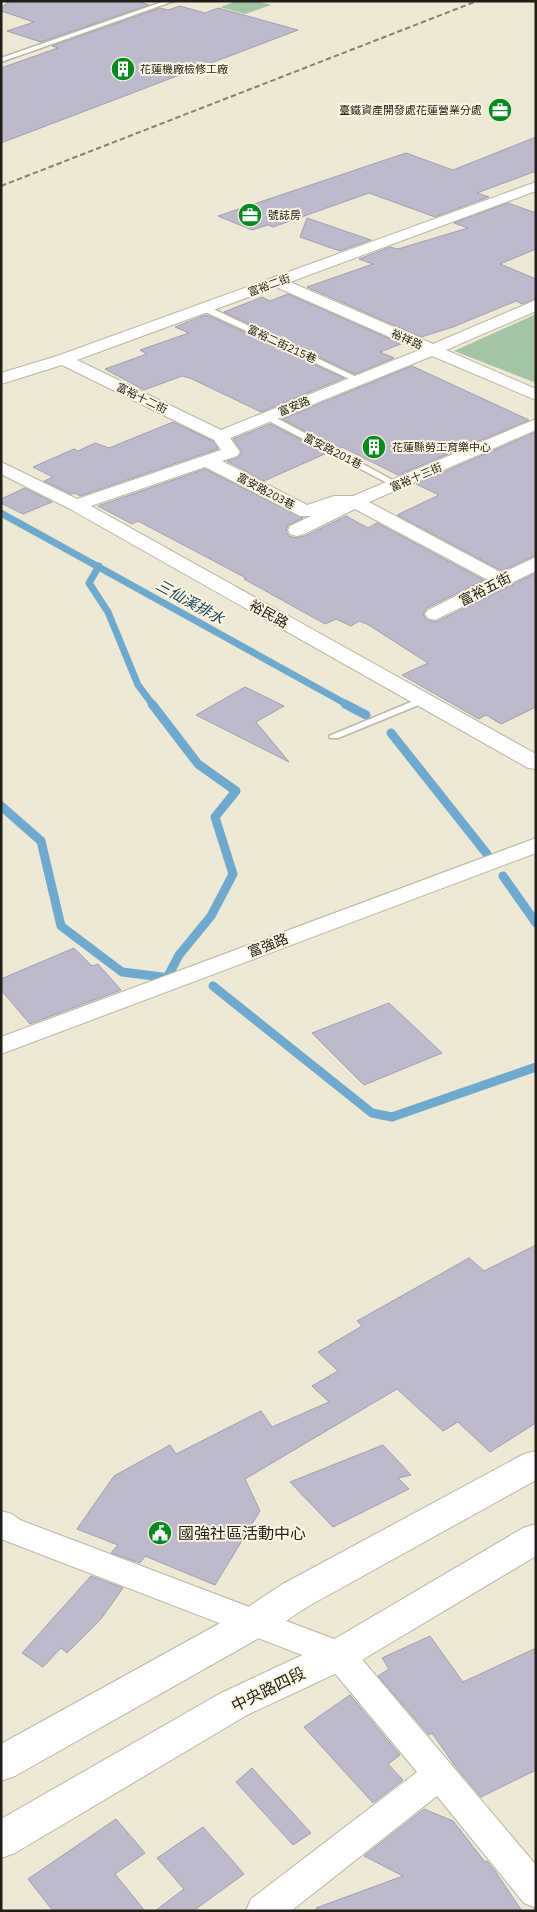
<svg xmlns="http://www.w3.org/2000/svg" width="537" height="1912" viewBox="0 0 537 1912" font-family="'IBM Plex Sans','Noto Sans TC',sans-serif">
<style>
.green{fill:#a4c5a5}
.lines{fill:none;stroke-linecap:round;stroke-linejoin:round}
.stream-far1{stroke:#6daad1;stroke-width:7}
.stream{stroke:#6daad1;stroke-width:9}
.building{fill:#bdbace;stroke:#a19eb1}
.service-casing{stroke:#bab6a2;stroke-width:3}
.minor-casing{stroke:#bab6a2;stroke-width:2}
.tertiary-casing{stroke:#bab6a2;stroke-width:2}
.path{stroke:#8b887a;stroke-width:2;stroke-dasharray:0.5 2;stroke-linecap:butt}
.service{fill:#fff;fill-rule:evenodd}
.minor{fill:#fff;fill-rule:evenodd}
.tertiary{fill:#fff;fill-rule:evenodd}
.rail{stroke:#848173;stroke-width:2;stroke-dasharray:5.5 3;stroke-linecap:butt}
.labels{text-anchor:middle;stroke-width:4;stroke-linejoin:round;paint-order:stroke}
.far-poi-label{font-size:11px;fill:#201e17;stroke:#fbf6e1;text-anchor:start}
.far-street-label{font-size:11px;fill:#201e17;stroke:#fbf6e1}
.street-label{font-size:14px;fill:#201e17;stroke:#fbf6e1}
.water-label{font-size:15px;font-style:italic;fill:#10425d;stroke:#fbf6e1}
.near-poi-label{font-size:16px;fill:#201e17;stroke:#fbf6e1;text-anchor:start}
.near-street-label{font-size:16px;fill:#201e17;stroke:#fbf6e1}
</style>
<rect width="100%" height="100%" fill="#ede9d4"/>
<!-- green -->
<path class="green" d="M 237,1 L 258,1 L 271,5 L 245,14 L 220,7 Z
M 536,314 L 536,383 L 454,351 Z"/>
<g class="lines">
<!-- stream-far1 -->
<path class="stream-far1" d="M 1,513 L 348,705
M 99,566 L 89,583 L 108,612 L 138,685 L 153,705"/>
<!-- stream -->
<path class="stream" d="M 152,704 L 198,764 L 236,791 L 215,817 L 233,874 L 211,916 L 179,955 L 167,978
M 345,704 L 366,715
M 391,733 L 487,854
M 1,806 L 41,841 L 61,926 L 122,972 L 170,978
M 503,876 L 536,923
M 213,986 L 372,1113 L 392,1117 L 536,1067"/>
</g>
<!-- building -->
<path class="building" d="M 11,1 L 137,1 L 149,5 L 41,42 L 7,31 L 34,22 L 1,11 L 1,8 Z
M 180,6 L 205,13 L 218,8 L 298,30 L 1,143 L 1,68 L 58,48 L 52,46 L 160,8 L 168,10 Z
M 536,137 L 536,171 L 477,193 L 489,197 L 435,217 L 369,193 L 273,227 L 268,225 L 252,230 L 218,216 L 406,153 L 453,170 Z
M 508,203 L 536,213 L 536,249 L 500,264 L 536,279 L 536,298 L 522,304 L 516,301 L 453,327 L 421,337 L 307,287 L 373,264 L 359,259 L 390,247 L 398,249 L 468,228 L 454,223 Z
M 307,218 L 371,240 L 340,251 L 300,237 Z
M 288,294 L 401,344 L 380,352 L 394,358 L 355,374 L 224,312 L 262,297 L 270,301 Z
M 205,315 L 211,317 L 344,378 L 261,412 L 190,378 L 182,376 L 144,390 L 105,369 L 147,354 L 140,350 L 189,333 L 175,327 Z
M 412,366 L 529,420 L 398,475 L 342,447 L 338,449 L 282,419 Z
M 173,422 L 213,441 L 218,449 L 80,496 L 75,493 L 71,494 L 44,481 L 53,477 L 33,467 L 74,449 L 78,451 L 95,443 L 109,448 Z
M 270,424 L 327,453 L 264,481 L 227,461 L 238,458 L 242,452 L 233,439 Z
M 536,432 L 536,555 L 502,571 L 397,515 L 439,495 L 416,484 Z
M 205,469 L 303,518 L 288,525 L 286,531 L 289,536 L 296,538 L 305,536 L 346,516 L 368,528 L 377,523 L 484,580 L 427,608 L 423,614 L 427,620 L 436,622 L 536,573 L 536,707 L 501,724 L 486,715 L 479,719 L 402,675 L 428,663 L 367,624 L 359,621 L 351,626 L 336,619 L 325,624 L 244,579 L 246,578 L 138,521 L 132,524 L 98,506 Z
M 25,488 L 52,502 L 23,514 L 1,503 L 1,499 Z
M 245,687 L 284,706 L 256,722 L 289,762 L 196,715 Z
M 74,948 L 92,966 L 98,964 L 121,990 L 30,1024 L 1,990 L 1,979 Z
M 389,1003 L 442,1053 L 364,1085 L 312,1033 Z
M 536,1245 L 536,1423 L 490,1452 L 458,1422 L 443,1431 L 397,1389 L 245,1479 L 260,1511 L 215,1585 L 145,1556 L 140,1563 L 111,1553 L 118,1545 L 77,1529 L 114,1476 L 170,1445 L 176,1454 L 261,1411 L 272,1427 L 329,1402 L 312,1386 L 338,1371 L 318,1352 L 362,1326 L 357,1321 L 469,1258 L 484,1271 Z
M 383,1445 L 411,1475 L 398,1478 L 409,1489 L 333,1527 L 290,1482 Z
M 91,1576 L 123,1588 L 101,1619 L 67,1653 L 61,1648 L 43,1667 L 22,1653 Z
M 430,1636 L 463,1682 L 536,1648 L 536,1770 L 481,1797 L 455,1766 L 432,1733 L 429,1735 L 378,1676 L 389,1669 L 382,1658 Z
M 350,1695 L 400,1755 L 388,1764 L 403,1780 L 373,1803 L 304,1727 Z
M 252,1768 L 311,1833 L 293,1845 L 236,1782 Z
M 424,1809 L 453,1821 L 485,1862 L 487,1861 L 495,1871 L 522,1911 L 317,1911 L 316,1908 L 403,1876 L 364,1856 Z
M 116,1819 L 145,1853 L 115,1874 L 145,1911 L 53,1911 L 28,1879 Z
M 203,1827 L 244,1874 L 193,1911 L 155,1911 L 184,1889 L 157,1858 Z"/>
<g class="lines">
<!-- service casing -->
<g class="service-casing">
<path id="service" d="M 165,1 L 174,1 L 1,62 L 1,58 Z
M 201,306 L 207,306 L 363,380 L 356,382 L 201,310 Z
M 265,415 L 271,415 L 402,485 L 401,487 L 395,487 L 265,419 Z
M 423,697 L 428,700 L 426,702 L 338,738 L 330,738 L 329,736 Z"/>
</g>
<!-- minor casing -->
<g class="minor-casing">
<path id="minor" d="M 1,1 L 9,1 L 1,6 Z
M 536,182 L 536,191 L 290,282 L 433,344 L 536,300 L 536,311 L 446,350 L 536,389 L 536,400 L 432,356 L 230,438 L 240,452 L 237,456 L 222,461 L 307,505 L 334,496 L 353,496 L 536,419 L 536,430 L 369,502 L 502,573 L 536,557 L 536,571 L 435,620 L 428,618 L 425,614 L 428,610 L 488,580 L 355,509 L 304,534 L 297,536 L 290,534 L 288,530 L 290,526 L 311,516 L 300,516 L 205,467 L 91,506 L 536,754 L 536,769 L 528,768 L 70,509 L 1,474 L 1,462 L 77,499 L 221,450 L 214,440 L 62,365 L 1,384 L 1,373 L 57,356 ZM 276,287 L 419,350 L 221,430 L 77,360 Z
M 536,838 L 536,853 L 1,1054 L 1,1037 Z
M 1,1511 L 12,1514 L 20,1520 L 350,1645 L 536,1865 L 536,1908 L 524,1903 L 437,1796 L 291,1911 L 246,1911 L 251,1899 L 417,1772 L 328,1665 L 1,1539 Z"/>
</g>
<!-- tertiary casing -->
<g class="tertiary-casing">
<path id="tertiary" d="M 536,1451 L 536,1480 L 307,1607 L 268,1633 L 15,1776 L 1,1781 L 1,1744 L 242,1611 L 281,1585 L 524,1454 Z
M 536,1524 L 536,1556 L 352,1666 L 247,1715 L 15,1853 L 1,1858 L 1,1819 L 221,1693 L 326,1644 L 523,1528 Z"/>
</g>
<!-- path -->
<path class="path" d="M 484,1 L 488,1"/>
<!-- service -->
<use href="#service" class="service"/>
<!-- minor -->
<use href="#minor" class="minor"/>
<!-- tertiary -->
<use href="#tertiary" class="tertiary"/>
<!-- rail -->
<path class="rail" d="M 1,186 L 477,1"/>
</g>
<!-- icons -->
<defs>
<g id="building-disc" transform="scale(1.25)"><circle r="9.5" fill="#048d1c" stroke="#fbf6e1"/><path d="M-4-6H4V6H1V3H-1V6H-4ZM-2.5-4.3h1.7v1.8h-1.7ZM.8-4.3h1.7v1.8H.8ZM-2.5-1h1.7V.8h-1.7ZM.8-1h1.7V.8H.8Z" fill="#fff"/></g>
<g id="office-disc" transform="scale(1.25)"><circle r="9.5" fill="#048d1c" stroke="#fbf6e1"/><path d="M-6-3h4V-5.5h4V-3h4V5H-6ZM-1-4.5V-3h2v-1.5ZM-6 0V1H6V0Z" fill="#fff"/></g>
<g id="civic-disc" transform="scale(1.25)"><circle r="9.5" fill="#048d1c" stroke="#fbf6e1"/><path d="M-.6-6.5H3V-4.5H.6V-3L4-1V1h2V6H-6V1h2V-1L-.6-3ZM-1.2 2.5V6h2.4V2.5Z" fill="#fff"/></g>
</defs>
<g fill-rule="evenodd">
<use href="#building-disc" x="123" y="69"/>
<use href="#office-disc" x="500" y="110"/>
<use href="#office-disc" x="250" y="215"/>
<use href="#building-disc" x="374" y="447"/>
<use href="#civic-disc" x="160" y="1533"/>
</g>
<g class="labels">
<!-- far-poi labels -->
<g class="far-poi-label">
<text x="140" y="73">花蓮機廠檢修工廠</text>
<text x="482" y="114" text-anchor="end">臺鐵資產開發處花蓮營業分處</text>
<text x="268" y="219">號誌房</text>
<text x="392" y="451">花蓮縣勞工育樂中心</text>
</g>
<!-- far-street labels -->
<g class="far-street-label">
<text transform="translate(269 285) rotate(-20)" y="4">富裕二街</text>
<text transform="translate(407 339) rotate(24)" y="4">裕祥路</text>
<text transform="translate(282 344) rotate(25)" y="4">富裕二街215巷</text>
<text transform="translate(142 398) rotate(26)" y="4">富裕十二街</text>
<text transform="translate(294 406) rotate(-22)" y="4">富安路</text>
<text transform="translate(333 451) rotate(27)" y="4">富安路201巷</text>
<text transform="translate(416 477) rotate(-23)" y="4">富裕十三街</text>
<text transform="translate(266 491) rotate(28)" y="4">富安路203巷</text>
</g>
<!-- street labels -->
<g class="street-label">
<text transform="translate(485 589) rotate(-27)" y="5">富裕五街</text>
<text transform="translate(269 614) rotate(29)" y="5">裕民路</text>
<text transform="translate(268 945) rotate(-21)" y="5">富強路</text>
</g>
<!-- water labels -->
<g class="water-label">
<text transform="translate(190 602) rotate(29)" y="5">三仙溪排水</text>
</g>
<!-- near-poi labels -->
<g class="near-poi-label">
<text x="178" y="1539">國強社區活動中心</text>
</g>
<!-- near-street labels -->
<g class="near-street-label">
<text transform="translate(268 1689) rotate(-26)" y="6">中央路四段</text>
</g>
</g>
<!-- border -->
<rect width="537" height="1912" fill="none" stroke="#201e17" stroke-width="5"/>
</svg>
